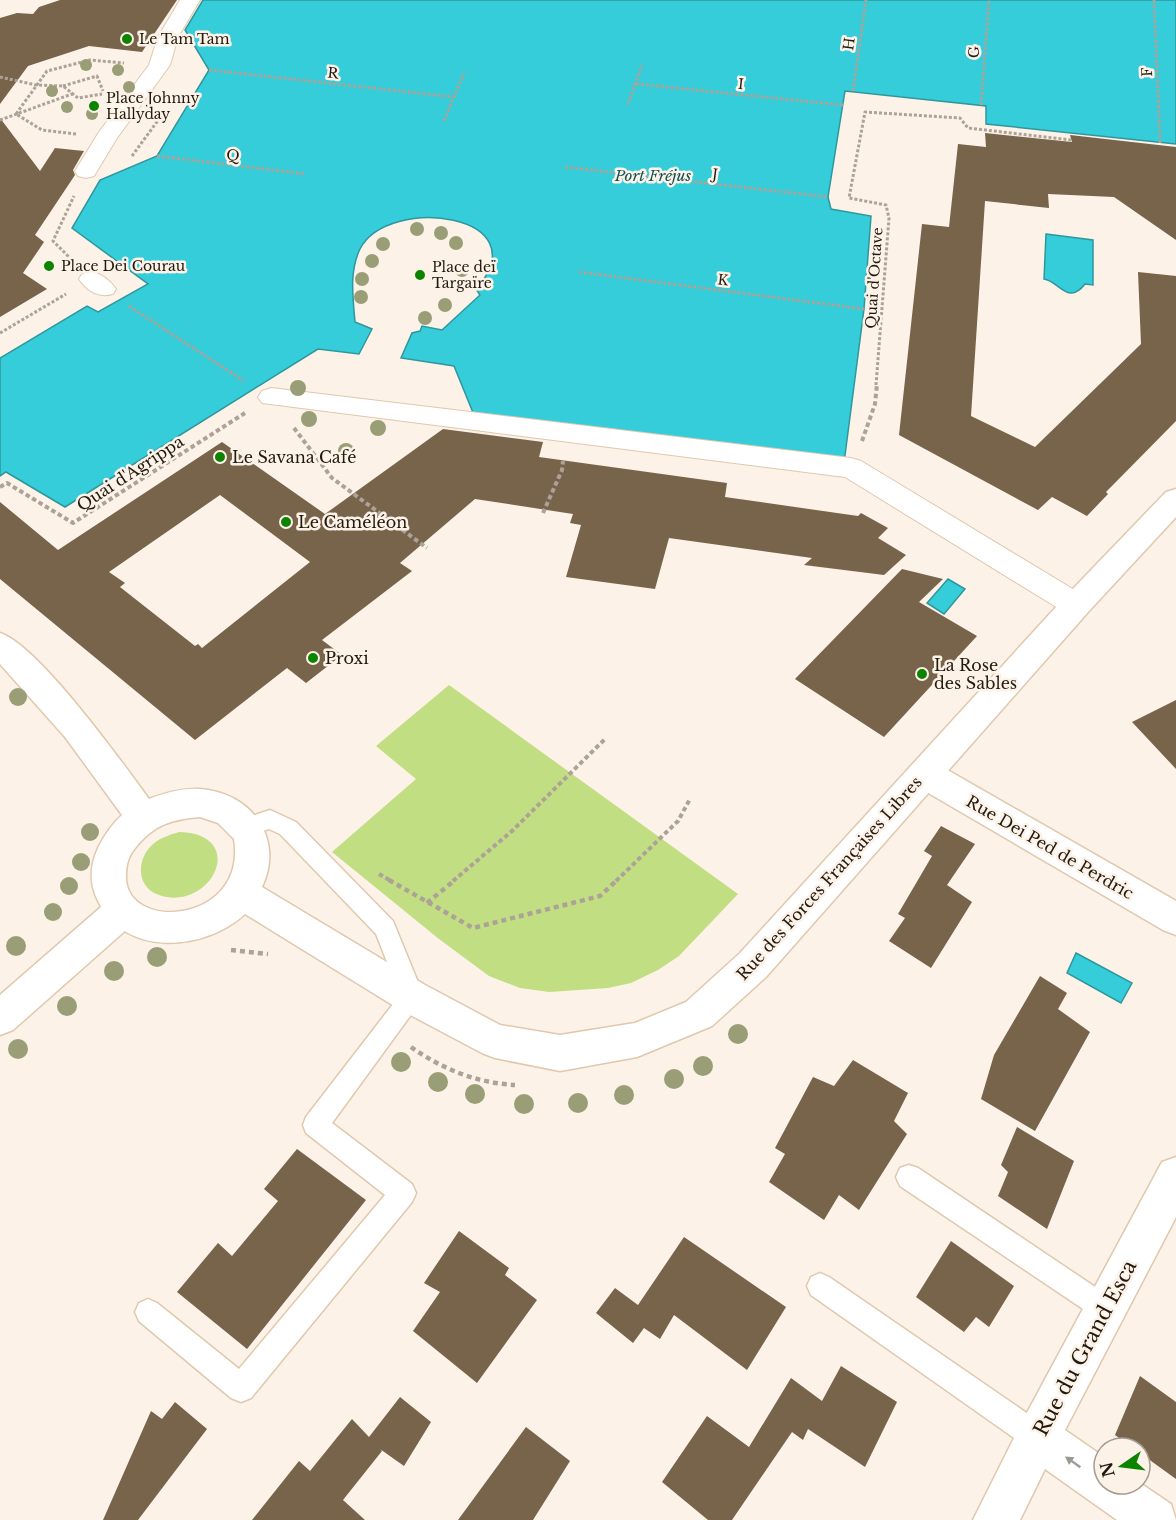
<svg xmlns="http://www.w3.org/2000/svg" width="1176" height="1520" viewBox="0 0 1176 1520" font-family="'Libre Baskerville',serif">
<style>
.green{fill:#c2de82}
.water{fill:#34cdd9;stroke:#2f979c;stroke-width:1.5}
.building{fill:#78634b;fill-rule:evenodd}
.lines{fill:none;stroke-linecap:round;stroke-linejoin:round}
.service-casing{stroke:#e0c8ad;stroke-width:3}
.pedestrian-casing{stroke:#e0c8ad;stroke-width:2}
.minor-casing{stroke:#e0c8ad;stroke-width:3}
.tertiary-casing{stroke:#e0c8ad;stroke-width:3}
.path-far2{stroke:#aca298;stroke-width:3;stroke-dasharray:3 2;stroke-linecap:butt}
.path-far1{stroke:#aca298;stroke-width:4;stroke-dasharray:4.5 3;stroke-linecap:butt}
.path{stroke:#aca298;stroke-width:4.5;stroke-dasharray:5 4;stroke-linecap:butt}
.service{fill:#fff;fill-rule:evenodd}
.pedestrian{fill:#fff;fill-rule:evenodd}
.minor{fill:#fff;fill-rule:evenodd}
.tertiary{fill:#fff;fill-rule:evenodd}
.tree{fill:#9a9e76}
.oneway{fill:#9c9893}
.poi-dot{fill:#0d8400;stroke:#fcf2e8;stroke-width:2}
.labels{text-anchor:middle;stroke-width:5;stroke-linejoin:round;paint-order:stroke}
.far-poi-label{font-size:14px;fill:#22190f;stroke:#fcf2e8;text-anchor:start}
.far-street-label{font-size:14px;fill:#22190f;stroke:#fcf2e8}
.far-water-label{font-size:15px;font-style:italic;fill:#115055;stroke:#fcf2e8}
.poi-label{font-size:16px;fill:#22190f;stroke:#fcf2e8;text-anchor:start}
.street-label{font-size:16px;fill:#22190f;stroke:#fcf2e8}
.near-street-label{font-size:20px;fill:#22190f;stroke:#fcf2e8}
</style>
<rect width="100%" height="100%" fill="#fcf2e8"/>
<!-- green -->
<path class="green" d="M 449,685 L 738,894 L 679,956 L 658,970 L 631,983 L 608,988 L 549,992 L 520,988 L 489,976 L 439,939 L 332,852 L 416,779 L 376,746 Z
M 179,832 C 250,834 211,913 159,895 C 137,888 136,861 151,846 C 159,838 169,835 179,832 Z"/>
<!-- water -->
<path class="water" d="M 203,0 L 1176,0 L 1176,144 L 986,124 L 986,106 L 845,91 L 828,197 L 831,209 L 871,216 L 864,309 L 844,463 L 474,415 L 454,366 L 401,358 L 412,333 L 420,331 L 422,326 L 442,330 L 480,295 L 476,289 C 542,214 388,194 360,249 C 349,272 353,297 355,322 L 372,329 L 359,354 L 318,349 L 65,507 L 6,472 L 0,476 L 0,358 L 87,306 L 98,312 L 148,284 L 72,228 L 100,180 L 157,156 L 209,70 L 185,30 Z
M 1046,234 L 1093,240 L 1093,285 L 1085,284 C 1068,306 1059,281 1044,279 Z
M 948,579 L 965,589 L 944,614 L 927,603 Z
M 1076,953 L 1132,983 L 1121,1003 L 1067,973 Z"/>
<!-- building -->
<path class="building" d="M 60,0 L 177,0 L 142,52 L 89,46 L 28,66 L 0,104 L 0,18 L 17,13 L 33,14 L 39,7 Z
M 0,118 L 40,171 L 55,148 L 84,151 L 73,170 L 75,175 L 35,235 L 44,242 L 23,273 L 47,289 L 0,317 Z
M 985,133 L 1072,142 L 1070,135 L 1176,147 L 1176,240 L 1114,197 L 1048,194 L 1049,208 L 985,201 L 971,416 L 1035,447 L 1141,344 L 1138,272 L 1176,276 L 1176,421 L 1106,492 L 1108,494 L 1087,516 L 1052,497 L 1038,510 L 899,435 L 922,224 L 949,227 L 958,144 L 986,147 Z
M 443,429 L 543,442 L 539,457 L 727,483 L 725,497 L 858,516 L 861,513 L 888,528 L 878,538 L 906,555 L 884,575 L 804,565 L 812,558 L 669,538 L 655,589 L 566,577 L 581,525 L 570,523 L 573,514 L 475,499 L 400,563 L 412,571 L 322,640 L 342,655 L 306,683 L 287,668 L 195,740 L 0,579 L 0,502 L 58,550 L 222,442 L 325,514 ZM 220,495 L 310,562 L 202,648 L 198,644 L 195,646 L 120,587 L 125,583 L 109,572 Z
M 902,569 L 943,579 L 919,602 L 977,636 L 884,737 L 795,679 Z
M 1176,700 L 1176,769 L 1132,722 Z
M 941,826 L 975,844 L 947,885 L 972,902 L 931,968 L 889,941 L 905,918 L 898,914 L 932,856 L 924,851 Z
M 1040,976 L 1067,993 L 1058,1009 L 1090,1032 L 1035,1131 L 981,1099 L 994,1055 Z
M 853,1060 L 908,1093 L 894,1121 L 907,1134 L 859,1210 L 839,1195 L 824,1220 L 769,1182 L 785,1154 L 775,1148 L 813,1077 L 834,1086 Z
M 1017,1127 L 1074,1161 L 1047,1229 L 998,1196 L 1008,1172 L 1001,1165 Z
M 297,1149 L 366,1200 L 247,1349 L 177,1292 L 218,1243 L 232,1256 L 278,1201 L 264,1189 Z
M 459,1231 L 509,1268 L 505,1275 L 537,1300 L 477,1383 L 413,1331 L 440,1292 L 424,1283 Z
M 684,1237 L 786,1307 L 747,1370 L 674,1315 L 660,1339 L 644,1328 L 633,1343 L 596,1313 L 615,1288 L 638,1305 Z
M 951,1241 L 1014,1286 L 989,1327 L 976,1317 L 964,1332 L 916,1297 Z
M 841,1366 L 897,1402 L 865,1467 L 808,1429 L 803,1440 L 792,1432 L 732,1520 L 708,1520 L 662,1482 L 707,1416 L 749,1447 L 791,1378 L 822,1401 Z
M 1140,1376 L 1176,1402 L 1176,1479 L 1140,1453 L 1140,1448 L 1133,1448 L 1115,1435 Z
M 400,1397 L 431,1422 L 404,1466 L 380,1449 L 382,1451 L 343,1500 L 365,1520 L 252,1520 L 299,1461 L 310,1471 L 352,1419 L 369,1437 Z
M 175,1402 L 207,1429 L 138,1520 L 103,1520 L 151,1411 L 162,1419 Z
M 526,1427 L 570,1461 L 533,1520 L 458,1520 Z"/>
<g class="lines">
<!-- service casing -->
<g class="service-casing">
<path id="service" d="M 270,810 L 296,822 L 393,921 L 424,997 L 332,1123 L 412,1184 L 416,1193 L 412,1202 L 251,1398 L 241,1402 L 231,1398 L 139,1321 L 135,1312 L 139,1303 L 148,1299 L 157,1303 L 239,1369 L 385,1195 L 306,1133 L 303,1125 L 306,1117 L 400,995 L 376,934 L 280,834 L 269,829 L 245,836 L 237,833 L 234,827 L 237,821 Z
M 909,1165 L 918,1168 L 1116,1301 L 1120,1310 L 1116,1319 L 1107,1323 L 1098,1319 L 900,1186 L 896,1177 L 900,1168 Z
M 820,1273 L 829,1277 L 1047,1427 L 1051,1437 L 1047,1447 L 1037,1451 L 1027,1447 L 811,1295 L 807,1286 L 811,1277 Z"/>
</g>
<!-- pedestrian casing -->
<g class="pedestrian-casing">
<path id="pedestrian" d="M 180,0 L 200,0 L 178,37 L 170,65 L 117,138 L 94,176 L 86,178 L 78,176 L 75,171 L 99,132 L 149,65 L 158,37 Z
M 91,271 C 101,274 110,280 116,289 L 113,294 C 98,298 87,291 79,279 L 82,274 Z
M 271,388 L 851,458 L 861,461 L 1086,597 L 1091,605 L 1086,613 L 1076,616 L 1066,613 L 845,477 L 262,403 L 258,397 L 262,391 Z"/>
</g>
<!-- minor casing -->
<g class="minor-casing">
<path id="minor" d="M 925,760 L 937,764 L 1176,901 L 1176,935 L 1163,930 L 913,784 L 908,774 L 913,764 Z
M 122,895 L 135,900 L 140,911 L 135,922 L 13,1030 L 0,1035 L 0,995 L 109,900 Z
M 1176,1157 L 1176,1217 L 1065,1430 L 1104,1457 L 1104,1484 L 1140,1483 L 1171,1504 L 1176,1520 L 1117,1520 L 1045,1469 L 1020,1520 L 973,1520 L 1022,1422 L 1162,1162 Z"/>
</g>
<!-- tertiary casing -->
<g class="tertiary-casing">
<path id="tertiary" d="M 1176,489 L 1176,517 L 1089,611 L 766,977 L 712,1026 L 637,1057 L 560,1071 L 495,1058 L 482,1053 L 399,1009 L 245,914 C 205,951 125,958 98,901 C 89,883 90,866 98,848 C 104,836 112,824 122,815 L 65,737 L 0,664 L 0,633 C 38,645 122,762 149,799 C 165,793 182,788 199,789 C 251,792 285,838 262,887 L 425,985 L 500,1025 L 560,1035 L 635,1023 L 686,1002 L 740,953 L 1067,595 L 1166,492 ZM 200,817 L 218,823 L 234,839 C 248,923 126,933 126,877 C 126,865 128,856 136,847 C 154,825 172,819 200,817 Z"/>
</g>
<!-- path-far2 -->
<path class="path-far2" d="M 1154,0 L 1160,143
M 209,70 L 454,97
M 0,77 L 36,85 L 63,86 L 78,98 L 102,94
M 636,84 L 843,105
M 63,86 L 97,76 L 103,91
M 853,91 L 866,0
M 628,104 L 642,65
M 981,105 L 989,0
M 0,120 L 72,94
M 444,121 L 464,73
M 76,134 L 42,130 L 16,114 L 47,71 L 90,60 L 124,63
M 132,156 L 159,119
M 157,156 L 306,174
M 565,167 L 828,197
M 72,260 L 53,241 L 74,196
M 579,272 L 864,309
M 129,306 L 244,381
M 0,333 L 66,294
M 876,385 L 889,218 L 886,205 L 849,198 L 865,112 L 960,118 L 968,128 L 1071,140"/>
<!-- path-far1 -->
<path class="path-far1" d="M 294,428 L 332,478 L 427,548
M 862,441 L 875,404 L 877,384
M 0,487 L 7,483 L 73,523 L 245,413
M 543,513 L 562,470 L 563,461
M 379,874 L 391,881
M 453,881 L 512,831 L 606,738
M 616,881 L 678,821 L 690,799"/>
<!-- path -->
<path class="path" d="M 389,880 L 473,928 L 600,896 L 617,880
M 427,903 L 455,880
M 231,950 L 268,954
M 411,1047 C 442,1069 477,1083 515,1085"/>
<!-- service -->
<use href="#service" class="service"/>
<!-- pedestrian -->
<use href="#pedestrian" class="pedestrian"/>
<!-- minor -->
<use href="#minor" class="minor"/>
<!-- tertiary -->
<use href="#tertiary" class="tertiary"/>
</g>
<!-- trees -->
<g class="tree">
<circle cx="86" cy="65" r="6"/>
<circle cx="118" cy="70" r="6"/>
<circle cx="129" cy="87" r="6"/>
<circle cx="52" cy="91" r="6"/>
<circle cx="67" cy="107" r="6"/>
<circle cx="92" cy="114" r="6"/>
<circle cx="417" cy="229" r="7"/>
<circle cx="441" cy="233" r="7"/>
<circle cx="456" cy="243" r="7"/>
<circle cx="383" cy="244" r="7"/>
<circle cx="372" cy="261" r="7"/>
<circle cx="462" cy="270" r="7"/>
<circle cx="362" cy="279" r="7"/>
<circle cx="361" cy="297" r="7"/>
<circle cx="445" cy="305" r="7"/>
<circle cx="425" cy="318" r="7"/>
<circle cx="298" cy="388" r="8"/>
<circle cx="309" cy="419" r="8"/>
<circle cx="378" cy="428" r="8"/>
<circle cx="346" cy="451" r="8"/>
<circle cx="18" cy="697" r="9"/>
<circle cx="90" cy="832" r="9"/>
<circle cx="81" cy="862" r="9"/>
<circle cx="69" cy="886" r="9"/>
<circle cx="53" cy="912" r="9"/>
<circle cx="16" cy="946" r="10"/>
<circle cx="157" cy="957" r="10"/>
<circle cx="114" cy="971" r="10"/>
<circle cx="67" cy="1006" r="10"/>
<circle cx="738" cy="1034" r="10"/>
<circle cx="18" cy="1049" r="10"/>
<circle cx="401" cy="1062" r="10"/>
<circle cx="703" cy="1066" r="10"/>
<circle cx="674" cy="1079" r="10"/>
<circle cx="438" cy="1082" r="10"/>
<circle cx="475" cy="1094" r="10"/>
<circle cx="624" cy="1095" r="10"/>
<circle cx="578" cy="1103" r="10"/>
<circle cx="524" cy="1104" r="10"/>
</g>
<!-- one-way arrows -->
<defs><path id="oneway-solid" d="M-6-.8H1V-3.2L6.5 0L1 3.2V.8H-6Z" transform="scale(1.5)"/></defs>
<use class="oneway" href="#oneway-solid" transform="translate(1073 1462) rotate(-145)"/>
<!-- markers -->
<g class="poi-dot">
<circle cx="127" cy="39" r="6"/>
<circle cx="94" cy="106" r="6"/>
<circle cx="49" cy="266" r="6"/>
<circle cx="420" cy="275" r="6"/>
<circle cx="220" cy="457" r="6"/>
<circle cx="286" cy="522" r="6"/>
<circle cx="313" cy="658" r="6"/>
<circle cx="922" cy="674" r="6"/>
</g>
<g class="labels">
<!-- far-poi labels -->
<g class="far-poi-label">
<text x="139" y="44">Le Tam Tam</text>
<text x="106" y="103">Place Johnny<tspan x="106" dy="16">Hallyday</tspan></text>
<text x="61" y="271">Place Dei Courau</text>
<text x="432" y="272">Place deï<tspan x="432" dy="16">Targaïre</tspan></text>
</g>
<!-- far-street labels -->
<g class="far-street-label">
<text transform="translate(849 44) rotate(-82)" y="5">H</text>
<text transform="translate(974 52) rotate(-86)" y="5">G</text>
<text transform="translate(1147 72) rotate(-93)" y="5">F</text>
<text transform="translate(333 73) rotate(6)" y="5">R</text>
<text transform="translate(741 84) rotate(6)" y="5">I</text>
<text transform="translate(233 155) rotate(7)" y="5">Q</text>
<text transform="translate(715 174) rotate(7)" y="5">J</text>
<text transform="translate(874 278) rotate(-86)" y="5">Quai d'Octave</text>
<text transform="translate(723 280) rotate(7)" y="5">K</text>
</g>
<!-- far-water labels -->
<g class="far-water-label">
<text x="653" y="181">Port Fréjus</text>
</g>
<!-- poi labels -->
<g class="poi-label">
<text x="232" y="463">Le Savana Café</text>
<text x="298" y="528">Le Caméléon</text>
<text x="325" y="664">Proxi</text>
<text x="934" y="671">La Rose<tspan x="934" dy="18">des Sables</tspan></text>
</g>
<!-- street labels -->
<g class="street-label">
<text transform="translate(130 473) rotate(-33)" y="6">Quai d'Agrippa</text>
<text transform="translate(1050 847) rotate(30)" y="6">Rue Dei Ped de Perdric</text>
<text transform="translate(829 878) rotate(-48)" y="6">Rue des Forces Françaises Libres</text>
</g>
<!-- near-street labels -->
<g class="near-street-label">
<text transform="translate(1085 1348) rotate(-62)" y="7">Rue du Grand Esca</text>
</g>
</g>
<!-- north arrow -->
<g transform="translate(1122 1466) rotate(256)"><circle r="28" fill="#fcf2e8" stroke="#a59b91" stroke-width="1.5"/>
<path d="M0-4.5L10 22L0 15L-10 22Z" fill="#0d8400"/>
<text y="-9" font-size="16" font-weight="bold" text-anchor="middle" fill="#22190f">N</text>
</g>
</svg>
